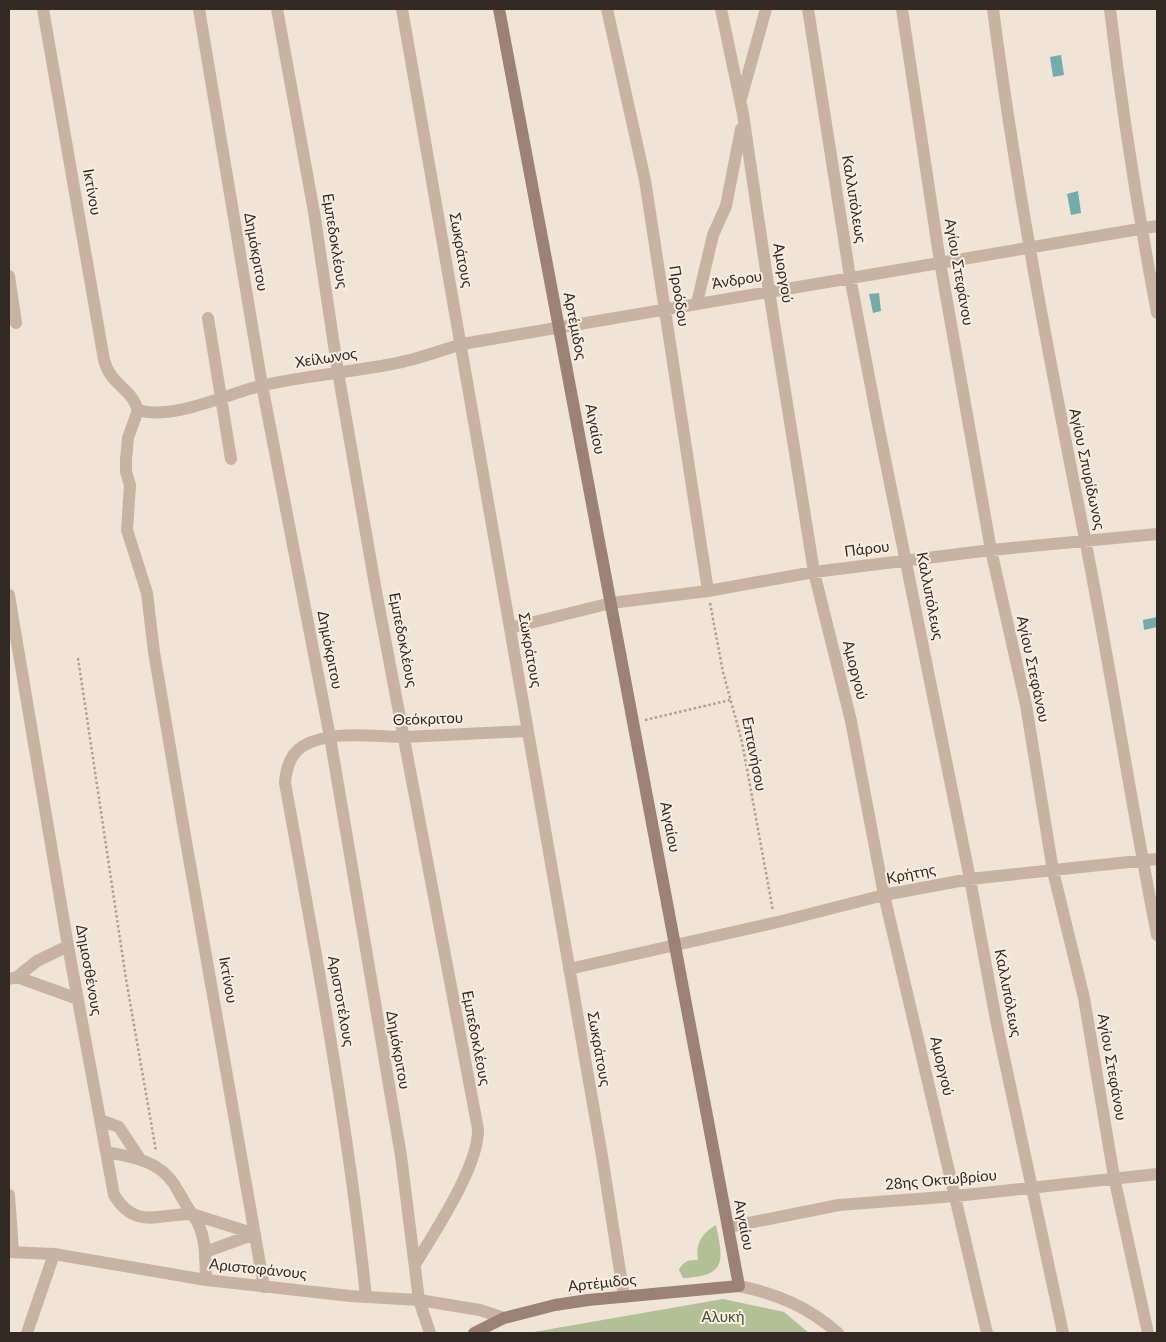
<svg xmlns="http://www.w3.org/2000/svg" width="1166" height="1342" viewBox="0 0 1166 1342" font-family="Lato,sans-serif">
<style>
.green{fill:#b2bf97}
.water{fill:#75abad}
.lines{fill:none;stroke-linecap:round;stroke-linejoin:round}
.path{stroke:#b39d8d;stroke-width:2.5;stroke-dasharray:2.5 2.5;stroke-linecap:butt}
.minor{stroke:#c8b3a3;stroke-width:12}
.tertiary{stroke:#c8b3a3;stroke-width:12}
.secondary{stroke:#9b8274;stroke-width:12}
.labels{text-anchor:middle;stroke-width:4;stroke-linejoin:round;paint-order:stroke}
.street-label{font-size:15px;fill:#332925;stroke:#f8eee2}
.park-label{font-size:15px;fill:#425029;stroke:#f8eee2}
</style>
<rect width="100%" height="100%" fill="#f0e4d6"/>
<!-- green -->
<path class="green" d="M 716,1225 C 724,1262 726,1276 683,1278 L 679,1270 C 683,1261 688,1260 698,1260 C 695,1244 702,1233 716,1225 Z
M 723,1299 L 784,1312 L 809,1333 L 528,1333 Z"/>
<!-- water -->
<path class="water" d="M 1061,55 L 1064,75 L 1053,77 L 1050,57 Z
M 1078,191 L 1081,213 L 1071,215 L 1067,194 Z
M 879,293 L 881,311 L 873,313 L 869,294 Z
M 1157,617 L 1157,627 L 1144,630 L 1143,620 Z"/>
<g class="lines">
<!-- path -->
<path class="path" d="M 710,603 L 723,672 L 742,742 L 773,911
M 78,658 L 126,979 L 156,1151
M 645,720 L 730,700"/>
<!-- minor -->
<path class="minor" d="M 43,9 L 104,360 C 111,386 130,386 138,410 C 174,421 228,393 264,385 C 306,376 350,372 392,364 C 416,360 439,351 462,344 L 1157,226
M 199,9 L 262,385 L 330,737 L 401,1156 L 419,1300 L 430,1333
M 277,9 L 314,212 L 338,372 L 376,591 L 478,1129 C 479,1166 435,1231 416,1263
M 402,9 L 602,1156 L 624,1297
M 607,9 L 645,180 L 708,591
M 721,9 L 743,114 L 769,291 L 814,572 L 851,721 L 884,895 L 987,1333
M 808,9 L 850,277 L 879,429 L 970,879 L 996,1020 L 1063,1333
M 902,9 L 940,262 L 991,550 L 1026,705 L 1053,871 L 1084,998 L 1114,1177 L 1148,1333
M 993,9 C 1016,187 1050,363 1085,539 C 1111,671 1131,803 1157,935
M 1110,9 C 1122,111 1138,212 1157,313
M 741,99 L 766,9
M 9,276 L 16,323
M 697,303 L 713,235 L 726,206 L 741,129
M 208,318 L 231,459
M 138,410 L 128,438 L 126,459 L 126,472 L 130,485 L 127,530 L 147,593 L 154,652 L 184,830 L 264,1287
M 9,595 L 68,946 L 114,1195 C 136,1230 157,1214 192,1214 C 207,1233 205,1257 206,1280
M 510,628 L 611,603 L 708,591 L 814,572 L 991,550 L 1157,534
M 569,969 L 782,921 L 884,895 L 970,879 L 1157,859
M 17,977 L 37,961 L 68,946
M 9,979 L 17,977 L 78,999
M 100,1120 L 119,1127 L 140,1159
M 106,1152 C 132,1157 158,1160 174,1184 C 180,1194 185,1204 192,1214 L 255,1234
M 9,1195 L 13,1251
M 728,1227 L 839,1205 L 956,1196 L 1157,1174
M 205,1252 L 255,1234
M 739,1286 C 778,1294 808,1307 838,1333
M 366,1297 C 348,1124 316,953 285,783 C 286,769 290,754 303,746 C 332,729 373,737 405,737 C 446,735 487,733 527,731
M 27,1333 L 54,1254"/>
<!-- tertiary -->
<path class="tertiary" d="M 9,1252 L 54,1254 L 206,1280 L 350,1296 L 419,1300 L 480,1310 L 504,1318"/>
<!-- secondary -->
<path class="secondary" d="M 474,1333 L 504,1318 L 555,1305 L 588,1300 L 739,1286 L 499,9"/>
</g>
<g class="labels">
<!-- street labels -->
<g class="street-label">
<text transform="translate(92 192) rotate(80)" y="5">Ικτίνου</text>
<text transform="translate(854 199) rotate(81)" y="5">Καλλιπόλεως</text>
<text transform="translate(335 241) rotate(81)" y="5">Εμπεδοκλέους</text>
<text transform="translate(461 250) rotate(80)" y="5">Σωκράτους</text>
<text transform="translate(256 252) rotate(80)" y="5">Δημόκριτου</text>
<text transform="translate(959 272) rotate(80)" y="5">Αγίου Στεφάνου</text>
<text transform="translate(783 273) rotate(81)" y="5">Αμοργού</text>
<text transform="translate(737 280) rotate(-9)" y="5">Άνδρου</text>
<text transform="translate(679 296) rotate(81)" y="5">Προόδου</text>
<text transform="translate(575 326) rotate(79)" y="5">Αρτέμιδος</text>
<text transform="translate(326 358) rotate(-9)" y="5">Χείλωνος</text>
<text transform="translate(595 429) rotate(79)" y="5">Αιγαίου</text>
<text transform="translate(1087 469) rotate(78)" y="5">Αγίου Σπυρίδωνος</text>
<text transform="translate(867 549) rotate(-7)" y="5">Πάρου</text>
<text transform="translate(930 596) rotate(79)" y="5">Καλλιπόλεως</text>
<text transform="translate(403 640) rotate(79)" y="5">Εμπεδοκλέους</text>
<text transform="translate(330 650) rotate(79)" y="5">Δημόκριτου</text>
<text transform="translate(530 650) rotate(80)" y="5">Σωκράτους</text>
<text transform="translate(1033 669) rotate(78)" y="5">Αγίου Στεφάνου</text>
<text transform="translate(855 670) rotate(76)" y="5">Αμοργού</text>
<text transform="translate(428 719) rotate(-2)" y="5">Θεόκριτου</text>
<text transform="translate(754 754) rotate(79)" y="5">Επτανήσου</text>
<text transform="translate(670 827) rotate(79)" y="5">Αιγαίου</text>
<text transform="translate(911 874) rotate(-11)" y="5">Κρήτης</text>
<text transform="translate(89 970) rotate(80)" y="5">Δημοσθένους</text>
<text transform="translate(228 980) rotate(80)" y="5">Ικτίνου</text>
<text transform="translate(1008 993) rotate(79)" y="5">Καλλιπόλεως</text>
<text transform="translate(341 1001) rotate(80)" y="5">Αριστοτέλους</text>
<text transform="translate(476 1038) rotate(79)" y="5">Εμπεδοκλέους</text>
<text transform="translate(599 1049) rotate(80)" y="5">Σωκράτους</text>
<text transform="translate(398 1050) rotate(80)" y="5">Δημόκριτου</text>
<text transform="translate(942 1066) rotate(77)" y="5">Αμοργού</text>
<text transform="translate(1112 1067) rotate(80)" y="5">Αγίου Στεφάνου</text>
<text transform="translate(941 1180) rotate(-5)" y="5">28ης Οκτωβρίου</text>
<text transform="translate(744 1225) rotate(79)" y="5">Αιγαίου</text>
<text transform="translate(258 1269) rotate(6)" y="5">Αριστοφάνους</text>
<text transform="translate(602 1283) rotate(-6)" y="5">Αρτέμιδος</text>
</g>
<!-- park labels -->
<g class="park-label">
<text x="723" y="1322">Αλυκή</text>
</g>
</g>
<!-- border -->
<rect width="1166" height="1342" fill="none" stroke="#332925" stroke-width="20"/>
</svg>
